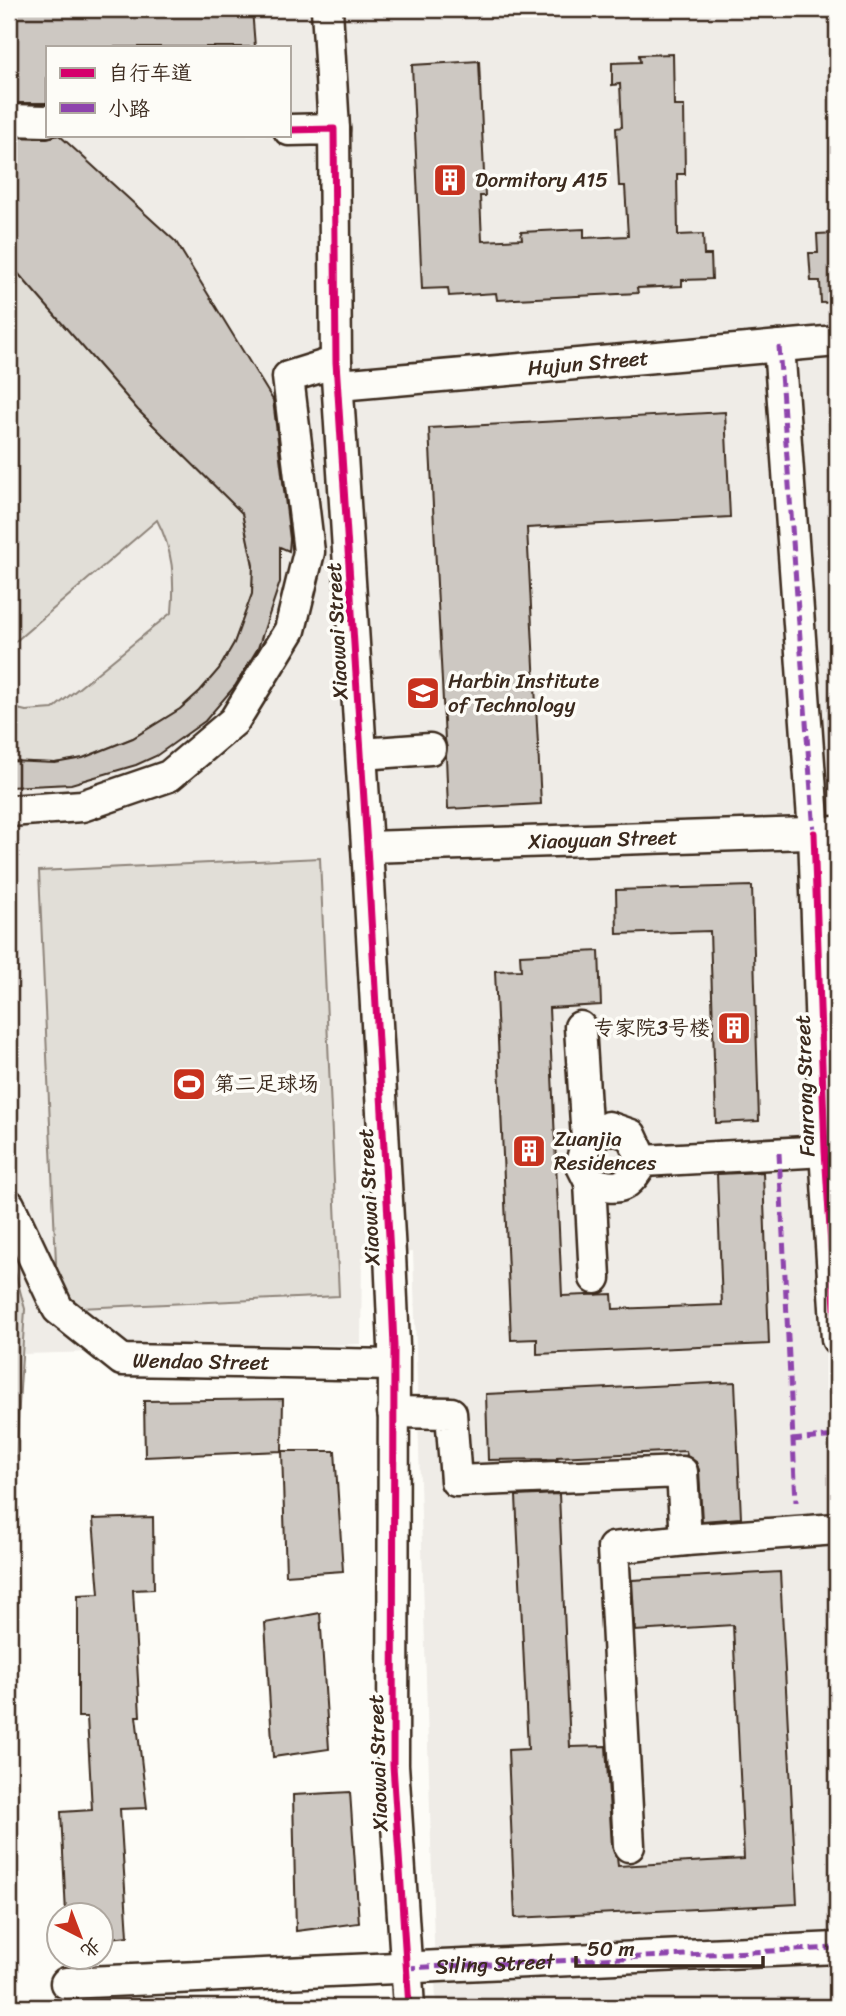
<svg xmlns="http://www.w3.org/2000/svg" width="846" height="2016" viewBox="0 0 846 2016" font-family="Sriracha,'LXGW WenKai TC',sans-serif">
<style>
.built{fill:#efece7;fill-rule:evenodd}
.green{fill:#e1ded7;stroke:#8e847a;stroke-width:2}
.building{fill:#cdc8c2;stroke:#3b2a1e;stroke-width:2}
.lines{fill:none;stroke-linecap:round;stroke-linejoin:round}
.minor-casing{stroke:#3b2a1e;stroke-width:35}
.minor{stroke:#fdfcf7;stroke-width:30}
.quiet{stroke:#8e44ad;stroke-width:5;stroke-dasharray:10 5;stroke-linecap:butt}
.cycleway-casing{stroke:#fdfcf7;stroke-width:11}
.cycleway{stroke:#d6006c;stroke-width:7}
.labels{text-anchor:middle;stroke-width:7;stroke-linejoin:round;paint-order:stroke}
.poi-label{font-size:21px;fill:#3b2a1e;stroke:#fdfcf7;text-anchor:start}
.street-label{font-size:21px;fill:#3b2a1e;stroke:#fdfcf7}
</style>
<rect width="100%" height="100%" fill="#fdfcf7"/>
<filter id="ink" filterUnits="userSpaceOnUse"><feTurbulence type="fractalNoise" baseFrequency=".0143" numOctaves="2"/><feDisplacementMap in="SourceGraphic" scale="14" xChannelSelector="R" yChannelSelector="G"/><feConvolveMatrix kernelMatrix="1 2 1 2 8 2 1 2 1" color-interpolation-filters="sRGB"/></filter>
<g filter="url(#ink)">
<!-- built -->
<path class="built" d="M 9,9 L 837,9 L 837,2007 L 436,2007 L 413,1252 L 362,1257 L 361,1344 L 24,1354 L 25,1309 L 13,1265 L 9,1258 ZM 47,47 L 289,47 L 289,135 L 47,135 Z"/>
<!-- green -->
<path class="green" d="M 9,263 L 138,410 L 242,513 L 253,565 L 252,594 L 234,643 L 219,669 L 200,691 L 180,709 L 133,738 L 83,758 L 55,763 L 9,761 L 9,707 L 26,711 L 53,709 L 172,612 C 175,579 173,550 157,520 L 9,647 Z
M 320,858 L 339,1296 L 58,1309 L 39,871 Z
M 9,1258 L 13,1265 L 25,1309 L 15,1468 L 9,1503 Z"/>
<!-- building -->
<path class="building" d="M 9,9 L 252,9 L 255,47 L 47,47 L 47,103 L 9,103 Z
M 673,54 L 674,106 L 684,106 L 685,174 L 677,174 L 678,235 L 703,234 L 704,255 L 711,255 L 712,279 L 682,280 L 682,286 L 637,288 L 638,293 L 497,300 L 496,293 L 449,296 L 448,288 L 422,289 L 412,65 L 479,61 L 485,196 L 480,196 L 482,241 L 522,239 L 521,232 L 584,229 L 584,238 L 628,236 L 625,186 L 619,186 L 616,128 L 622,127 L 620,84 L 612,85 L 612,63 L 640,62 L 639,55 Z
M 59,135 L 176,242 L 273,400 L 290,539 L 289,551 L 280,547 L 280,582 L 258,648 L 235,686 L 205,721 L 156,756 L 136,765 L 71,784 L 9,787 L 9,761 L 55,763 L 83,758 L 133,738 L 180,709 L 200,691 L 219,669 L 234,643 L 252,594 L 253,565 L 242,513 L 138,410 L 9,263 L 9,137 L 47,138 Z
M 837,233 L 837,302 L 821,303 L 820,281 L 811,281 L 809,253 L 818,253 L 817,234 Z
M 725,412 L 730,517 L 527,528 L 541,804 L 448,809 L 446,756 L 447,748 L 445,740 L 429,428 Z
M 752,886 L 759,1121 L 716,1123 L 710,931 L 617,934 L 616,890 Z
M 599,951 L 601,1005 L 549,1008 L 562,1296 L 612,1294 L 613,1309 L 722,1305 L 717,1174 L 763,1172 L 769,1344 L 537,1354 L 537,1339 L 511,1340 L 495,971 L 521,970 L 520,955 Z
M 735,1382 L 741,1518 L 702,1521 L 699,1470 L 696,1462 L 687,1456 L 686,1451 L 557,1457 L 557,1459 L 488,1460 L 486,1394 Z
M 283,1399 L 282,1451 L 145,1457 L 144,1401 Z
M 282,1451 L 335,1451 L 343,1571 L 286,1575 Z
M 559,1494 L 570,1747 L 606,1746 L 612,1847 L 617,1858 L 618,1866 L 744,1859 L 733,1625 L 635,1631 L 632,1580 L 780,1572 L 797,1904 L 515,1918 L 508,1750 L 528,1749 L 516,1496 Z
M 153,1517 L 154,1589 L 133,1590 L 140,1716 L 136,1716 L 147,1808 L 120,1809 L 128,1936 L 102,1939 L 102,1914 L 66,1914 L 61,1812 L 92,1810 L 87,1717 L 78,1717 L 78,1595 L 99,1594 L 93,1519 Z
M 320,1613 L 329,1749 L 273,1757 L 265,1623 Z
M 350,1792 L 359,1923 L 296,1931 L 293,1795 Z"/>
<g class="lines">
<!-- minor casing -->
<g class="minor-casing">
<g id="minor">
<path d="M 327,9 L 334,129"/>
<path d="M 9,120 L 47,121"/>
<path d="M 289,130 L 334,129 L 336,362 L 367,847 L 390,1254 L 394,1346 L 393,1765 L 409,2007"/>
<path d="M 779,346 L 814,833 L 825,1151 L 837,1339"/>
<path id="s1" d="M 339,385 L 837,341"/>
<path d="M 362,754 L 430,749"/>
<path d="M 9,811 L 82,806 L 169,776 L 234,721 L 290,630 L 309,552 L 288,377 L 336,362"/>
<path id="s2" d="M 367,847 L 837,832"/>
<path d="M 580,1027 L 587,1140"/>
<path d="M 643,1161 L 631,1135 L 608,1127 L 587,1140 L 581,1164 L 590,1182 C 621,1192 627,1187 643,1161 L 825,1151"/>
<path d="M 590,1182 L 595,1278"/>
<path id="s3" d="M 9,1205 L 58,1309 L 122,1360 L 393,1365"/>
<path d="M 393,1412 L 451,1413 L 456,1481 L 682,1472 L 686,1540"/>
<path d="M 629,1846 L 613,1548 L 686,1540 L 837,1529"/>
<path d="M 66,1983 L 837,1948"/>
</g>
</g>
<!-- minor -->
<use href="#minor" class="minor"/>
<!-- quiet -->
<g class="quiet">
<path d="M 779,346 L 814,833"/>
<path d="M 779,1153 L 796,1502"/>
<path d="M 792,1440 L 837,1436"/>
<path id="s4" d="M 406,1968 L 837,1948"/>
</g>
<!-- cycleway casing -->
<g class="cycleway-casing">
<path id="cycleway" d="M 289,130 L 334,129 L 336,362 L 367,847 L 390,1254 L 394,1346 L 393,1765 L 409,2007
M 814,833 L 825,1151 L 837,1339"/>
</g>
<!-- cycleway -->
<use href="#cycleway" class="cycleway"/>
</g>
</g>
<!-- icons -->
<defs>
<g id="building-square" transform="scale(1.75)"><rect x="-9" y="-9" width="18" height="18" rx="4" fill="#c8321e" stroke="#fdfcf7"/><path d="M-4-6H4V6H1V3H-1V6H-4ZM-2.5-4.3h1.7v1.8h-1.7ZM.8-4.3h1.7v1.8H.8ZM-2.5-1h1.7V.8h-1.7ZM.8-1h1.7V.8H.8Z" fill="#fff"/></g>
<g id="university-square" transform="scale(1.75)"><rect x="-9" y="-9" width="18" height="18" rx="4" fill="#c8321e" stroke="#fdfcf7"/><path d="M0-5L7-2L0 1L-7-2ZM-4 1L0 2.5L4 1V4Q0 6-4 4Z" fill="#fff"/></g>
<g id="stadium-square" transform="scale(1.75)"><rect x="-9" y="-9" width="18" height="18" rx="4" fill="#c8321e" stroke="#fdfcf7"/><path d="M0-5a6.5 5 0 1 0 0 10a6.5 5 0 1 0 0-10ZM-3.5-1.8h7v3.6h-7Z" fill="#fff"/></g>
</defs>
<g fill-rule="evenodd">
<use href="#building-square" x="450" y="180"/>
<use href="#university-square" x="423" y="693"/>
<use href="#building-square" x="734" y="1028"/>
<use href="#stadium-square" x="189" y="1084"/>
<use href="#building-square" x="529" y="1151"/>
</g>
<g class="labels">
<!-- poi labels -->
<g class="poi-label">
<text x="475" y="187">Dormitory A15</text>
<text x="448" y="688">Harbin Institute<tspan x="448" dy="24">of Technology</tspan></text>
<text x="710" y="1035" text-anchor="end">专家院3号楼</text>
<text x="214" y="1091">第二足球场</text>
<text x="554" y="1146">Zuanjia<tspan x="554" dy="24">Residences</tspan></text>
</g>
<!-- street labels -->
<g class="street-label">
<text dy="7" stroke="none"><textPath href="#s1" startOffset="250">Hujun Street</textPath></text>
<text transform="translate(337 631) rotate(-93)" y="7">Xiaowai Street</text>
<text dy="7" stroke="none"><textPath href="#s2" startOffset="236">Xiaoyuan Street</textPath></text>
<text transform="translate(805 1086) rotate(-92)" y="7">Fanrong Street</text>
<text transform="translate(369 1197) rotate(-93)" y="7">Xiaowai Street</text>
<text dy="7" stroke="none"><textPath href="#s3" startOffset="276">Wendao Street</textPath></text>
<text transform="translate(378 1763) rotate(-92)" y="7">Xiaowai Street</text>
<text dy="7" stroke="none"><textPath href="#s4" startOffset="89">Siling Street</textPath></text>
</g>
</g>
<!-- margin -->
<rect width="846" height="2016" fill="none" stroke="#fdfcf7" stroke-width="35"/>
<rect x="18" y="18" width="811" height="1981" fill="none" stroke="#3b2a1e" stroke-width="2.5" filter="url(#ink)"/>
<!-- legend -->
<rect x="46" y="46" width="245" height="91" fill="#fdfcf7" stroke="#afa8a0" stroke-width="2"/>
<rect x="60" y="68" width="35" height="10" fill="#d6006c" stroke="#afa8a0" stroke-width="2"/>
<text x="108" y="80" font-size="21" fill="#3b2a1e">自行车道</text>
<rect x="60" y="103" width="35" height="10" fill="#8e44ad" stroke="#afa8a0" stroke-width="2"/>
<text x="108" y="116" font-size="21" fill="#3b2a1e">小路</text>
<!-- north arrow -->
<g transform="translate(80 1936) rotate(138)"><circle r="33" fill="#fdfcf7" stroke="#afa8a0" stroke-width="2"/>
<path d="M0-5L12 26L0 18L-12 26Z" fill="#c8321e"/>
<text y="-10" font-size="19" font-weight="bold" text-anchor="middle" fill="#3b2a1e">北</text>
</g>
<!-- scale -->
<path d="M576 1956v10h187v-10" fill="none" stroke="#3b2a1e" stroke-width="3.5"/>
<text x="587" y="1956" font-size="21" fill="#3b2a1e" stroke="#fdfcf7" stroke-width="5" paint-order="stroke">50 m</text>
</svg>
